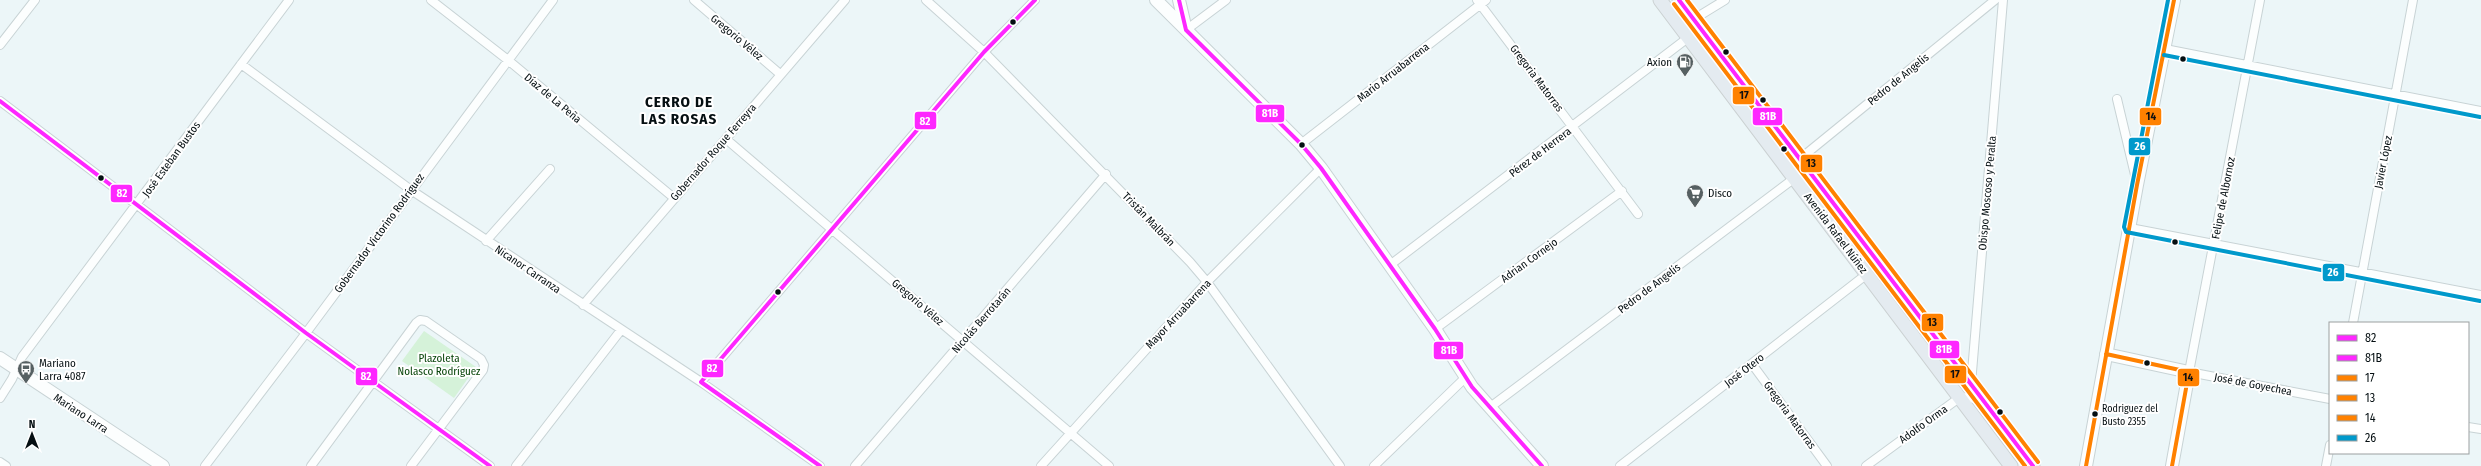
<svg xmlns="http://www.w3.org/2000/svg" width="2481" height="466" viewBox="0 0 2481 466" font-family="'Fira Sans Condensed',sans-serif">
<style>
.green{fill:#d5f2d9}
.lines{fill:none;stroke-linecap:round;stroke-linejoin:round}
.minor-casing{stroke:#c8d3d5;stroke-width:10}
.secondary-casing{stroke:#c8d3d5;stroke-width:14}
.primary-casing{stroke:#cbd1d2;stroke-width:15}
.minor{stroke:#fcfefe;stroke-width:8}
.secondary{stroke:#fcfefe;stroke-width:12}
.primary{stroke:#e4ebf0;stroke-width:13}
.bus-1-casing{stroke:#fff;stroke-width:7}
.bus-2-casing{stroke:#fff;stroke-width:7}
.bus-3-casing{stroke:#fff;stroke-width:7}
.bus-4-casing{stroke:#fff;stroke-width:7}
.bus-5-casing{stroke:#fff;stroke-width:7}
.bus-6-casing{stroke:#fff;stroke-width:7}
.bus-1{stroke:#fe27ff;stroke-width:4}
.bus-2{stroke:#fe27ff;stroke-width:4}
.bus-3{stroke:#ff8100;stroke-width:4}
.bus-4{stroke:#ff8100;stroke-width:4}
.bus-5{stroke:#ff8100;stroke-width:4}
.bus-6{stroke:#0099cb;stroke-width:4}
.bus-dot{fill:#050f12;stroke:#fff;stroke-width:1.5}
.labels{text-anchor:middle;stroke-width:4;stroke-linejoin:round;paint-order:stroke}
.bus-label{font-size:10px;fill:#050f12;stroke:#fff;text-anchor:start}
.street-label{font-size:11px;fill:#050f12;stroke:#fff}
.poi-label{font-size:11px;fill:#050f12;stroke:#fff;text-anchor:start}
.park-label{font-size:11px;fill:#08450a;stroke:#fff}
.district-label{font-size:15px;font-weight:bold;letter-spacing:1px;fill:#050f12;stroke:#fff}
.line-badge{stroke:#fff;stroke-width:1.5}
.badge-label{font-size:11px;text-anchor:middle;font-weight:bold;fill:#fff}
.pale-badge-label{font-size:11px;text-anchor:middle;font-weight:bold;fill:#111}
</style>
<rect width="100%" height="100%" fill="#ecf6f8"/>
<!-- green -->
<path class="green" d="M 424,331 L 476,367 L 454,398 L 402,361 Z"/>
<g class="lines">
<!-- minor casing -->
<g class="minor-casing">
<path id="minor" d="M 431,0 L 508,60 L 674,198
M 694,0 L 780,74
M 926,0 L 984,52 L 1190,262 L 1207,282 L 1340,466
M 1477,0 L 1638,214
M 2260,0 L 2189,372 L 2330,399
M 1694,19 L 1725,0
M 1186,30 L 1226,0
M 0,45 L 35,0
M 2165,49 L 2481,111
M 241,64 L 411,190 L 701,382 L 820,466
M 2117,99 L 2136,179
M 0,101 L 306,333 L 490,466
M 726,139 L 1109,466
M 1301,144 L 1486,0
M 1801,158 L 1995,0
M 2130,228 L 2481,295
M 486,241 L 550,169
M 1390,265 L 1689,37
M 583,305 L 845,0
M 2353,323 L 2413,0
M 1435,329 L 1622,191
M 1752,364 L 1827,466
M 701,382 L 984,52 L 1035,0
M 1971,384 L 2003,0
M 0,398 L 12,379 L 22,357 L 289,0
M 1489,408 L 1808,168
M 2468,427 L 2481,429
M 0,462 L 6,466
M 205,466 L 306,333 L 553,0
M 311,466 L 416,323 L 420,320 L 426,321 L 481,359 L 484,365 L 483,370 L 411,466
M 516,466 L 621,330
M 855,466 L 1106,174
M 1041,466 L 1207,282 L 1321,168
M 1374,466 L 1465,378
M 1620,466 L 1867,274
M 1866,466 L 1959,398 L 1968,397 L 1984,403
M 2326,466 L 2330,445"/>
</g>
<!-- secondary casing -->
<g class="secondary-casing">
<path id="secondary" d="M 1156,0 L 1301,144 L 1321,168 L 1435,329 L 1472,387 L 1542,466
M 1179,0 L 1186,30
M 2106,354 L 2189,372 L 2172,466
M 0,358 L 163,466
M 2086,466 L 2137,185 L 2174,0"/>
</g>
<!-- primary casing -->
<g class="primary-casing">
<path id="primary" d="M 1660,0 L 2011,466
M 1679,0 L 2033,466"/>
</g>
<!-- minor -->
<use href="#minor" class="minor"/>
<!-- secondary -->
<use href="#secondary" class="secondary"/>
<!-- primary -->
<use href="#primary" class="primary"/>
<!-- bus-1 casing -->
<g class="bus-1-casing">
<path id="bus-1" d="M 0,101 L 306,333 L 490,466
M 820,466 L 701,382 L 984,52 L 1035,0"/>
</g>
<!-- bus-2 casing -->
<g class="bus-2-casing">
<path id="bus-2" d="M 1179,0 L 1186,30 L 1301,144 L 1321,168 L 1435,329 L 1472,387 L 1542,466
M 1679,0 L 2033,466"/>
</g>
<!-- bus-3 casing -->
<g class="bus-3-casing">
<path id="bus-3" d="M 1674,4 L 2025,466"/>
</g>
<!-- bus-4 casing -->
<g class="bus-4-casing">
<path id="bus-4" d="M 1687,0 L 2038,462"/>
</g>
<!-- bus-5 casing -->
<g class="bus-5-casing">
<path id="bus-5" d="M 2106,354 L 2189,372 L 2172,466
M 2086,466 L 2137,185 L 2174,0"/>
</g>
<!-- bus-6 casing -->
<g class="bus-6-casing">
<path id="bus-6" d="M 2168,0 L 2124,227 L 2126,232 L 2480,301
M 2164,55 L 2480,117"/>
</g>
<!-- bus-1 -->
<use href="#bus-1" class="bus-1"/>
<!-- bus-2 -->
<use href="#bus-2" class="bus-2"/>
<!-- bus-3 -->
<use href="#bus-3" class="bus-3"/>
<!-- bus-4 -->
<use href="#bus-4" class="bus-4"/>
<!-- bus-5 -->
<use href="#bus-5" class="bus-5"/>
<!-- bus-6 -->
<use href="#bus-6" class="bus-6"/>
</g>
<!-- icons -->
<defs>
<g id="fuel-pin" transform="scale(0.9)"><path d="M0 17L-7.5 6A9.5 9.5 0 1 1 7.5 6Z" fill="#566062" stroke="#fff"/><path d="M-5.5-6h7V0h2V4h1.3V-2.5L3-4.5l.8-.8L6-3V5H2.5V1h-1V6h-7ZM-4.2-4.7v3.2H.2V-4.7Z" fill="#fff"/></g>
<g id="supermarket-pin" transform="scale(0.9)"><path d="M0 17L-7.5 6A9.5 9.5 0 1 1 7.5 6Z" fill="#566062" stroke="#fff"/><path d="M-6-5.5h2.5l.6 2H6L4.5 2H-2.5L-4.4-4H-6ZM-1.5 3.2a1.3 1.3 0 1 0 .1 0ZM3 3.2a1.3 1.3 0 1 0 .1 0Z" fill="#fff"/></g>
<g id="bus-pin" transform="scale(0.9)"><path d="M0 17L-7.5 6A9.5 9.5 0 1 1 7.5 6Z" fill="#566062" stroke="#fff"/><path d="M-5-6H5V4H4V6H2V4H-2V6H-4V4H-5ZM-3.5-4V0h7V-4ZM-3.5 1.2v1.5H-2V1.2ZM2 1.2v1.5H3.5V1.2Z" fill="#fff"/></g>
</defs>
<g fill-rule="evenodd">
<use href="#fuel-pin" x="1685" y="62"/>
<use href="#supermarket-pin" x="1695" y="193"/>
<use href="#bus-pin" x="26" y="369"/>
</g>
<!-- markers -->
<g class="bus-dot">
<circle cx="1013" cy="22" r="3.5"/>
<circle cx="1726" cy="52" r="3.5"/>
<circle cx="2183" cy="59" r="3.5"/>
<circle cx="1763" cy="100" r="3.5"/>
<circle cx="1302" cy="145" r="3.5"/>
<circle cx="1784" cy="149" r="3.5"/>
<circle cx="101" cy="178" r="3.5"/>
<circle cx="2175" cy="242" r="3.5"/>
<circle cx="778" cy="292" r="3.5"/>
<circle cx="2147" cy="363" r="3.5"/>
<circle cx="2000" cy="412" r="3.5"/>
<circle cx="2095" cy="414" r="3.5"/>
</g>
<g class="labels">
<!-- bus labels -->
<g class="bus-label">
<text x="2102" y="412">Rodriguez del<tspan x="2102" dy="13">Busto 2355</tspan></text>
</g>
<!-- street labels -->
<g class="street-label">
<text transform="translate(737 37) rotate(40)" y="4">Gregorio Vélez</text>
<text transform="translate(1393 72) rotate(-38)" y="4">Mario Arruabarrena</text>
<text transform="translate(1537 78) rotate(53)" y="4">Gregoria Matorras</text>
<text transform="translate(1898 79) rotate(-39)" y="4">Pedro de Angelis</text>
<text transform="translate(553 98) rotate(40)" y="4">Díaz de La Peña</text>
<text transform="translate(713 152) rotate(-49)" y="4">Gobernador Roque Ferreyra</text>
<text transform="translate(1540 152) rotate(-37)" y="4">Pérez de Herrera</text>
<text transform="translate(171 159) rotate(-54)" y="4">José Esteban Bustos</text>
<text transform="translate(2383 162) rotate(-79)" y="4">Javier López</text>
<text transform="translate(1987 193) rotate(-85)" y="4">Obispo Moscoso y Peralta</text>
<text transform="translate(2223 198) rotate(-79)" y="4">Felipe de Albornoz</text>
<text transform="translate(1149 219) rotate(46)" y="4">Tristán Malbrán</text>
<text transform="translate(379 233) rotate(-54)" y="4">Gobernador Victorino Rodríguez</text>
<text transform="translate(1836 233) rotate(53)" y="4">Avenida Rafael Núñez</text>
<text transform="translate(1529 260) rotate(-36)" y="4">Adrian Cornejo</text>
<text transform="translate(528 269) rotate(34)" y="4">Nicanor Carranza</text>
<text transform="translate(1649 288) rotate(-37)" y="4">Pedro de Angelis</text>
<text transform="translate(918 302) rotate(41)" y="4">Gregorio Vélez</text>
<text transform="translate(1178 314) rotate(-47)" y="4">Mayor Arruabarrena</text>
<text transform="translate(981 320) rotate(-49)" y="4">Nicolás Berrotarán</text>
<text transform="translate(1744 370) rotate(-38)" y="4">José Otero</text>
<text transform="translate(2253 384) rotate(11)" y="4">José de Goyechea</text>
<text transform="translate(81 413) rotate(33)" y="4">Mariano Larra</text>
<text transform="translate(1790 415) rotate(54)" y="4">Gregoria Matorras</text>
<text transform="translate(1923 424) rotate(-36)" y="4">Adolfo Orma</text>
</g>
<!-- poi labels -->
<g class="poi-label">
<text x="1672" y="66" text-anchor="end">Axion</text>
<text x="1708" y="197">Disco</text>
<text x="39" y="367">Mariano<tspan x="39" dy="13">Larra 4087</tspan></text>
</g>
<!-- park labels -->
<g class="park-label">
<text x="439" y="362">Plazoleta<tspan x="439" dy="13">Nolasco Rodríguez</tspan></text>
</g>
<!-- district labels -->
<g class="district-label">
<text x="679" y="107">CERRO DE<tspan x="679" dy="17">LAS ROSAS</tspan></text>
</g>
</g>
<g class="line-badge">
<rect x="1732" y="86" width="23" height="19" rx="4" fill="#ff8100"/>
<rect x="1255" y="104" width="30" height="19" rx="4" fill="#fe27ff"/>
<rect x="2139" y="107" width="23" height="19" rx="4" fill="#ff8100"/>
<rect x="1752" y="107" width="31" height="19" rx="4" fill="#fe27ff"/>
<rect x="914" y="111" width="23" height="19" rx="4" fill="#fe27ff"/>
<rect x="2128" y="137" width="23" height="19" rx="4" fill="#0099cb"/>
<rect x="1800" y="154" width="23" height="19" rx="4" fill="#ff8100"/>
<rect x="110" y="184" width="23" height="19" rx="4" fill="#fe27ff"/>
<rect x="2322" y="263" width="23" height="19" rx="4" fill="#0099cb"/>
<rect x="1921" y="313" width="23" height="19" rx="4" fill="#ff8100"/>
<rect x="1929" y="340" width="31" height="19" rx="4" fill="#fe27ff"/>
<rect x="1433" y="341" width="31" height="19" rx="4" fill="#fe27ff"/>
<rect x="701" y="359" width="23" height="19" rx="4" fill="#fe27ff"/>
<rect x="1944" y="365" width="23" height="19" rx="4" fill="#ff8100"/>
<rect x="355" y="367" width="23" height="19" rx="4" fill="#fe27ff"/>
<rect x="2177" y="368" width="23" height="19" rx="4" fill="#ff8100"/>
</g>
<g class="badge-label">
<text x="1270" y="117">81B</text>
<text x="1768" y="120">81B</text>
<text x="925" y="125">82</text>
<text x="2140" y="150">26</text>
<text x="122" y="197">82</text>
<text x="2333" y="276">26</text>
<text x="1944" y="353">81B</text>
<text x="1449" y="354">81B</text>
<text x="712" y="372">82</text>
<text x="366" y="380">82</text>
</g>
<g class="pale-badge-label">
<text x="1744" y="99">17</text>
<text x="2151" y="120">14</text>
<text x="1811" y="167">13</text>
<text x="1932" y="326">13</text>
<text x="1955" y="378">17</text>
<text x="2188" y="381">14</text>
</g>
<!-- legend -->
<rect x="2329" y="322" width="140" height="132" fill="#ffffff" stroke="#9b9fa0"/>
<rect x="2337" y="335" width="20" height="6" fill="#fe27ff" stroke="#9b9fa0"/>
<text x="2365" y="342" font-size="12" fill="#050f12">82</text>
<rect x="2337" y="355" width="20" height="6" fill="#fe27ff" stroke="#9b9fa0"/>
<text x="2365" y="362" font-size="12" fill="#050f12">81B</text>
<rect x="2337" y="375" width="20" height="6" fill="#ff8100" stroke="#9b9fa0"/>
<text x="2365" y="382" font-size="12" fill="#050f12">17</text>
<rect x="2337" y="395" width="20" height="6" fill="#ff8100" stroke="#9b9fa0"/>
<text x="2365" y="402" font-size="12" fill="#050f12">13</text>
<rect x="2337" y="415" width="20" height="6" fill="#ff8100" stroke="#9b9fa0"/>
<text x="2365" y="422" font-size="12" fill="#050f12">14</text>
<rect x="2337" y="435" width="20" height="6" fill="#0099cb" stroke="#9b9fa0"/>
<text x="2365" y="442" font-size="12" fill="#050f12">26</text>
<!-- north arrow -->
<g transform="translate(32 434)" stroke="#ffffff" stroke-width="3" paint-order="stroke">
<path d="M0-3L7 15L0 10L-7 15Z" fill="#050f12"/>
<text y="-6" font-size="11" font-weight="bold" text-anchor="middle" fill="#050f12">N</text>
</g>
</svg>
